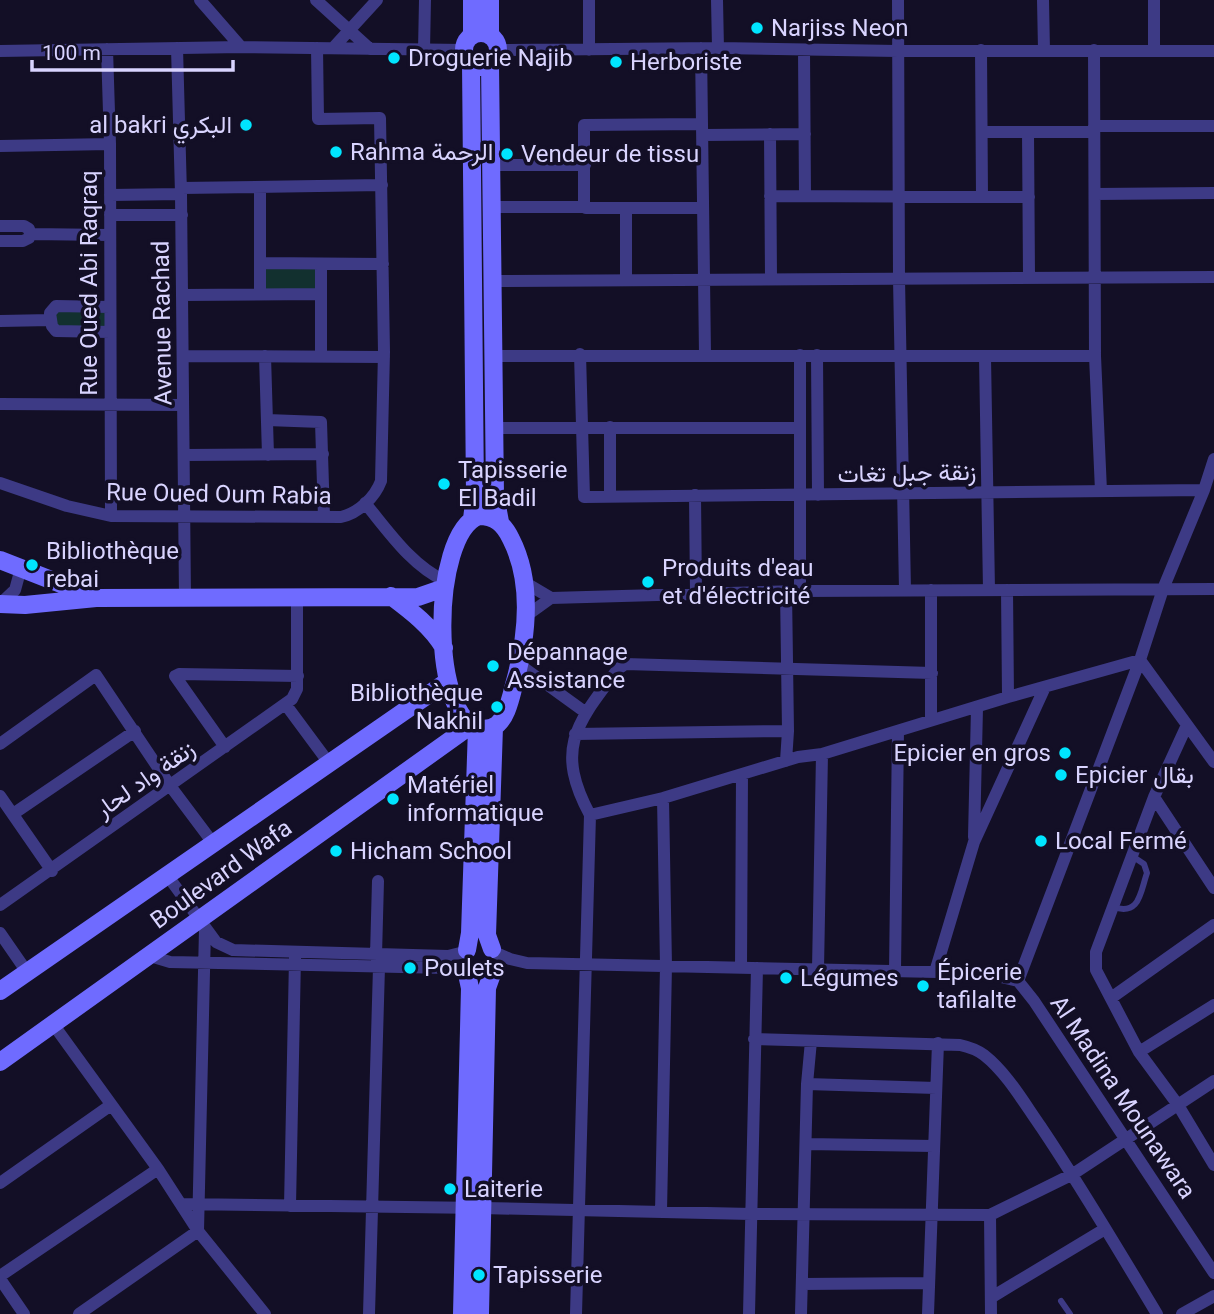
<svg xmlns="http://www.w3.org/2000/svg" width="1214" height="1314" viewBox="0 0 1214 1314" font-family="Roboto,Vazirmatn,sans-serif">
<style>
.green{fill:#12302f}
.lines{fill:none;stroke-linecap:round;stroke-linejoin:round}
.lane{stroke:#3d3a85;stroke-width:6}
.street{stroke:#3d3a85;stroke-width:12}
.secondary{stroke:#6f6bff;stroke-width:18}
.poi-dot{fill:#00e5ff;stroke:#130f26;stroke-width:2.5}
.labels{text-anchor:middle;stroke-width:7;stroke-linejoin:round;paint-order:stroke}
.poi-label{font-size:24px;fill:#d9d4ff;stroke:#130f26;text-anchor:start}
.street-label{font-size:24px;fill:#d9d4ff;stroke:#130f26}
</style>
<rect width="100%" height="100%" fill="#130f26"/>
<!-- green -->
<path class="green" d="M 260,263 L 321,264 L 321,294 L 260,294 Z
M 110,307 L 110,332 L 56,331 L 51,310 Z"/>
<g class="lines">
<!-- lane -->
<path class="lane" d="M 1113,907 C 1140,916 1140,893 1147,873 L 1144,864 L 1132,856
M 1061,1301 L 1070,1314"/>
<!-- street -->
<path class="street" d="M 200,0 L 241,47
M 316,0 L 370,49
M 717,0 L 718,48
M 898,0 L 899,279 L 905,590
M 1043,0 L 1044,50
M 1154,0 L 1154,50
M 177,48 L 181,194 L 185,597
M 333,48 L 377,0
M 701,48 L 705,354
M 107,49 L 110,144 L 111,516
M 424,50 L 425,0
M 498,50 L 718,48 L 897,51 L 1214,51
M 589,50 L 589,0
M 804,50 L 805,196
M 981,50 L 982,197
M 1094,50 L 1095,356 L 1101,491
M 0,51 L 241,47 L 464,50
M 702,124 L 584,125 L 584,204 L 586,208 L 703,208
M 1094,126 L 1214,126
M 982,132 L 1094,132
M 1028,132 L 1029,276
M 770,134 L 771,279
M 703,135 L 805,134
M 0,146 L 110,144
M 491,165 L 585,165
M 260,187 L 260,294
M 181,188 L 382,185
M 1095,194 L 1214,193
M 110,195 L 181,194
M 770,196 L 1029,197
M 492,207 L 585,207
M 626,208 L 626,279
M 110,215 L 182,215
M 0,226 L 24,226 L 29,229 L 30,234 L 109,235
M 0,241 L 23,241 L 29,238 L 30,234
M 260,263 L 383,264
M 321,264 L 321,357
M 492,281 L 1214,277
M 182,295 L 321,294
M 0,321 L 51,320
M 110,332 L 56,331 L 52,326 L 50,313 L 56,306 L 110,307
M 580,354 L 584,497 L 1204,490
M 800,355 L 800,591
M 817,355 L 818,495
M 183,356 L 384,357
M 265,356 L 268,455
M 494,356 L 1095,356
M 985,357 L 989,590
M 0,404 L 183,405
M 267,420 L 321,422 L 324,517
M 610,427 L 610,496
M 493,428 L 800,428
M 184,455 L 323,454
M 0,483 L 67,506 L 111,516 L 341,517 C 359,513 375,497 381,481 L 384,352 L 380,118 L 318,119 L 317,48
M 695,495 L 696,593
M 365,503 C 389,532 411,565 445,581
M 524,582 L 551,598 L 800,591 L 1214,589
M 931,590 L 931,720
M 1007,590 L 1008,697
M 786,591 L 788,731 L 786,761
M 0,604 L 15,590 L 21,568
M 526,616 L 551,598
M 520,665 L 585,712
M 286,705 L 329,763
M 1187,725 L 1154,797 L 1096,952 L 1096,970 L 1139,1052 L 1178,1105 L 1214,1165
M 575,734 L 788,731
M 0,744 L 96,675 L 171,787 L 213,843
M 225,747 L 175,676 L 179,674 L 298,676
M 0,796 L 52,871
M 1154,797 L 1214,888
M 13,814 L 135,731
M 590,815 L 663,798 L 798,757 L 822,754 L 1008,697 L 1140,660 L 1214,762
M 974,837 L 977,708
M 167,875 L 216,942 L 233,950 L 448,956 L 464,952
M 0,905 L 292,699 L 297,689 L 297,596
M 0,933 L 27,972
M 494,952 L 510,959 L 527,963 L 984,973 L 1018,981
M 150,956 L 170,962 L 447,968 L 465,972
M 741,967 L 742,774
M 818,969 L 822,754
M 895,971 L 898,731
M 935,972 L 974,842 L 1045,687
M 1018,981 L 1140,660 L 1163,589 L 1204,490 L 1214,459
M 1018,981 L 1034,1001 L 1214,1273
M 1111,998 L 1214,925
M 53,1024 L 158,1169 L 198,1231 L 265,1314
M 754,1039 L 960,1045 C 969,1047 976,1049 984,1055 C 1007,1073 1024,1103 1041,1127 C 1082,1188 1119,1251 1157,1314
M 1139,1052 L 1214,1005
M 807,1084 L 936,1088
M 806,1144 L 934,1146
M 0,1183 L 111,1105
M 181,1204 L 482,1208 L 751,1214 L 990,1215 L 1073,1174 L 1214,1081
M 290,1206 L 295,958
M 661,1212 L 666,966 L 663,798
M 990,1215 L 991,1314
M 0,1276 L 158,1169
M 0,1279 L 24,1314
M 802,1284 L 928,1283
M 992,1297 L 1105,1229
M 79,1314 L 198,1231 L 205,929
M 369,1314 L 379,967 L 376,955 L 378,881
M 576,1314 L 590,815 C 554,748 577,723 618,669 L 625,664 L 932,673
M 749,1314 L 757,968
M 801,1314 L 807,1084 L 811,1041
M 928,1314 L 938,1043
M 1182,1314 L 1214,1296"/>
<!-- secondary -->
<path class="secondary" d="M464 50a17 17 0 1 1 34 0a17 17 0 1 1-34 0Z
M 472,36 L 472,0
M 490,36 L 490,0
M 471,64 L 475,495 L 472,519
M 490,64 L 495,495 L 500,522
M 479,516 C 495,516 504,524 511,539 C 534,584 527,638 514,685 C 511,697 506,722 493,727 C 492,728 483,729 483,729 C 429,726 430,533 479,516 Z
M 0,560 L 92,596
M 391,596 C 411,611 432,627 444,648
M 0,604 L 25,605 L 96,598 L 418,597 L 444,588
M 492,949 L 487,935 L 494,727
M 467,950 L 470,933 L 477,728
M 0,991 L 448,681
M 0,1062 L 470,726
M 462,1314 L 470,988 L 467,974
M 480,1314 L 487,988 L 492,974"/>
</g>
<!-- markers -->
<g class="poi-dot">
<circle cx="757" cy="28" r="7"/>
<circle cx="394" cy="58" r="7"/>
<circle cx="616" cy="62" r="7"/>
<circle cx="246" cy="125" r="7"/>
<circle cx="336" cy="152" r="7"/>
<circle cx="507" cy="154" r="7"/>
<circle cx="444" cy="484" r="7"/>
<circle cx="32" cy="565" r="7"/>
<circle cx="648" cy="582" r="7"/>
<circle cx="493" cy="666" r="7"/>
<circle cx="497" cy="707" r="7"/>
<circle cx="1065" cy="753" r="7"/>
<circle cx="1061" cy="775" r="7"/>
<circle cx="393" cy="799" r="7"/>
<circle cx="1041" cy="841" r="7"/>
<circle cx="336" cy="851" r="7"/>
<circle cx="410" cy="968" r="7"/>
<circle cx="786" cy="978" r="7"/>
<circle cx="923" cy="986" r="7"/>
<circle cx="450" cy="1189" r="7"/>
<circle cx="479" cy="1275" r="7"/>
</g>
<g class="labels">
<!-- poi labels -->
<g class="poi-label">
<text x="771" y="36">Narjiss Neon</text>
<text x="408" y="66">Droguerie Najib</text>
<text x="630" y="70">Herboriste</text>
<text x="232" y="133" text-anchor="end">al bakri البكري</text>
<text x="350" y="160">Rahma الرحمة</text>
<text x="521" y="162">Vendeur de tissu</text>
<text x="458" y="478">Tapisserie<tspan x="458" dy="28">El Badil</tspan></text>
<text x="46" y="559">Bibliothèque<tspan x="46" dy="28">rebai</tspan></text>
<text x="662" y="576">Produits d'eau<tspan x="662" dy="28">et d'électricité</tspan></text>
<text x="507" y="660">Dépannage<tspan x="507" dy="28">Assistance</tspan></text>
<text x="483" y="701" text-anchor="end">Bibliothèque<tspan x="483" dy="28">Nakhil</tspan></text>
<text x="1051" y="761" text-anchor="end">Epicier en gros</text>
<text x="1075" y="783">Epicier بقال</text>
<text x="407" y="793">Matériel<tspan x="407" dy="28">informatique</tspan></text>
<text x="1055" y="849">Local Fermé</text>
<text x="350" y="859">Hicham School</text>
<text x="424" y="976">Poulets</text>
<text x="937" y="980">Épicerie<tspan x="937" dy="28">tafilalte</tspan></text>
<text x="800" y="986">Légumes</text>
<text x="464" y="1197">Laiterie</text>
<text x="493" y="1283">Tapisserie</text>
</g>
<!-- street labels -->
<g class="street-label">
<text transform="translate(89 283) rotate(-90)" y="8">Rue Oued Abi Raqraq</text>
<text transform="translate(162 323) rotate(-91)" y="8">Avenue Rachad</text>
<text transform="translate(907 473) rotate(-1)" y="8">زنقة جبل تغات</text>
<text transform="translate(219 494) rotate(1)" y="8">Rue Oued Oum Rabia</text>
<text transform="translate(145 779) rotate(-35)" y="8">زنقة واد لحار</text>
<text transform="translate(221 874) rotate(-36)" y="8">Boulevard Wafa</text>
<text transform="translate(1123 1097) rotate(56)" y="8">Al Madina Mounawara</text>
</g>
</g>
<!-- scale -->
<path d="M32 60v10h201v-10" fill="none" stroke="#d9d4ff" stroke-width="3.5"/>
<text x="42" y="60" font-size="21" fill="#d9d4ff" stroke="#130f26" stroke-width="5" paint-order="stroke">100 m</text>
</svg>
